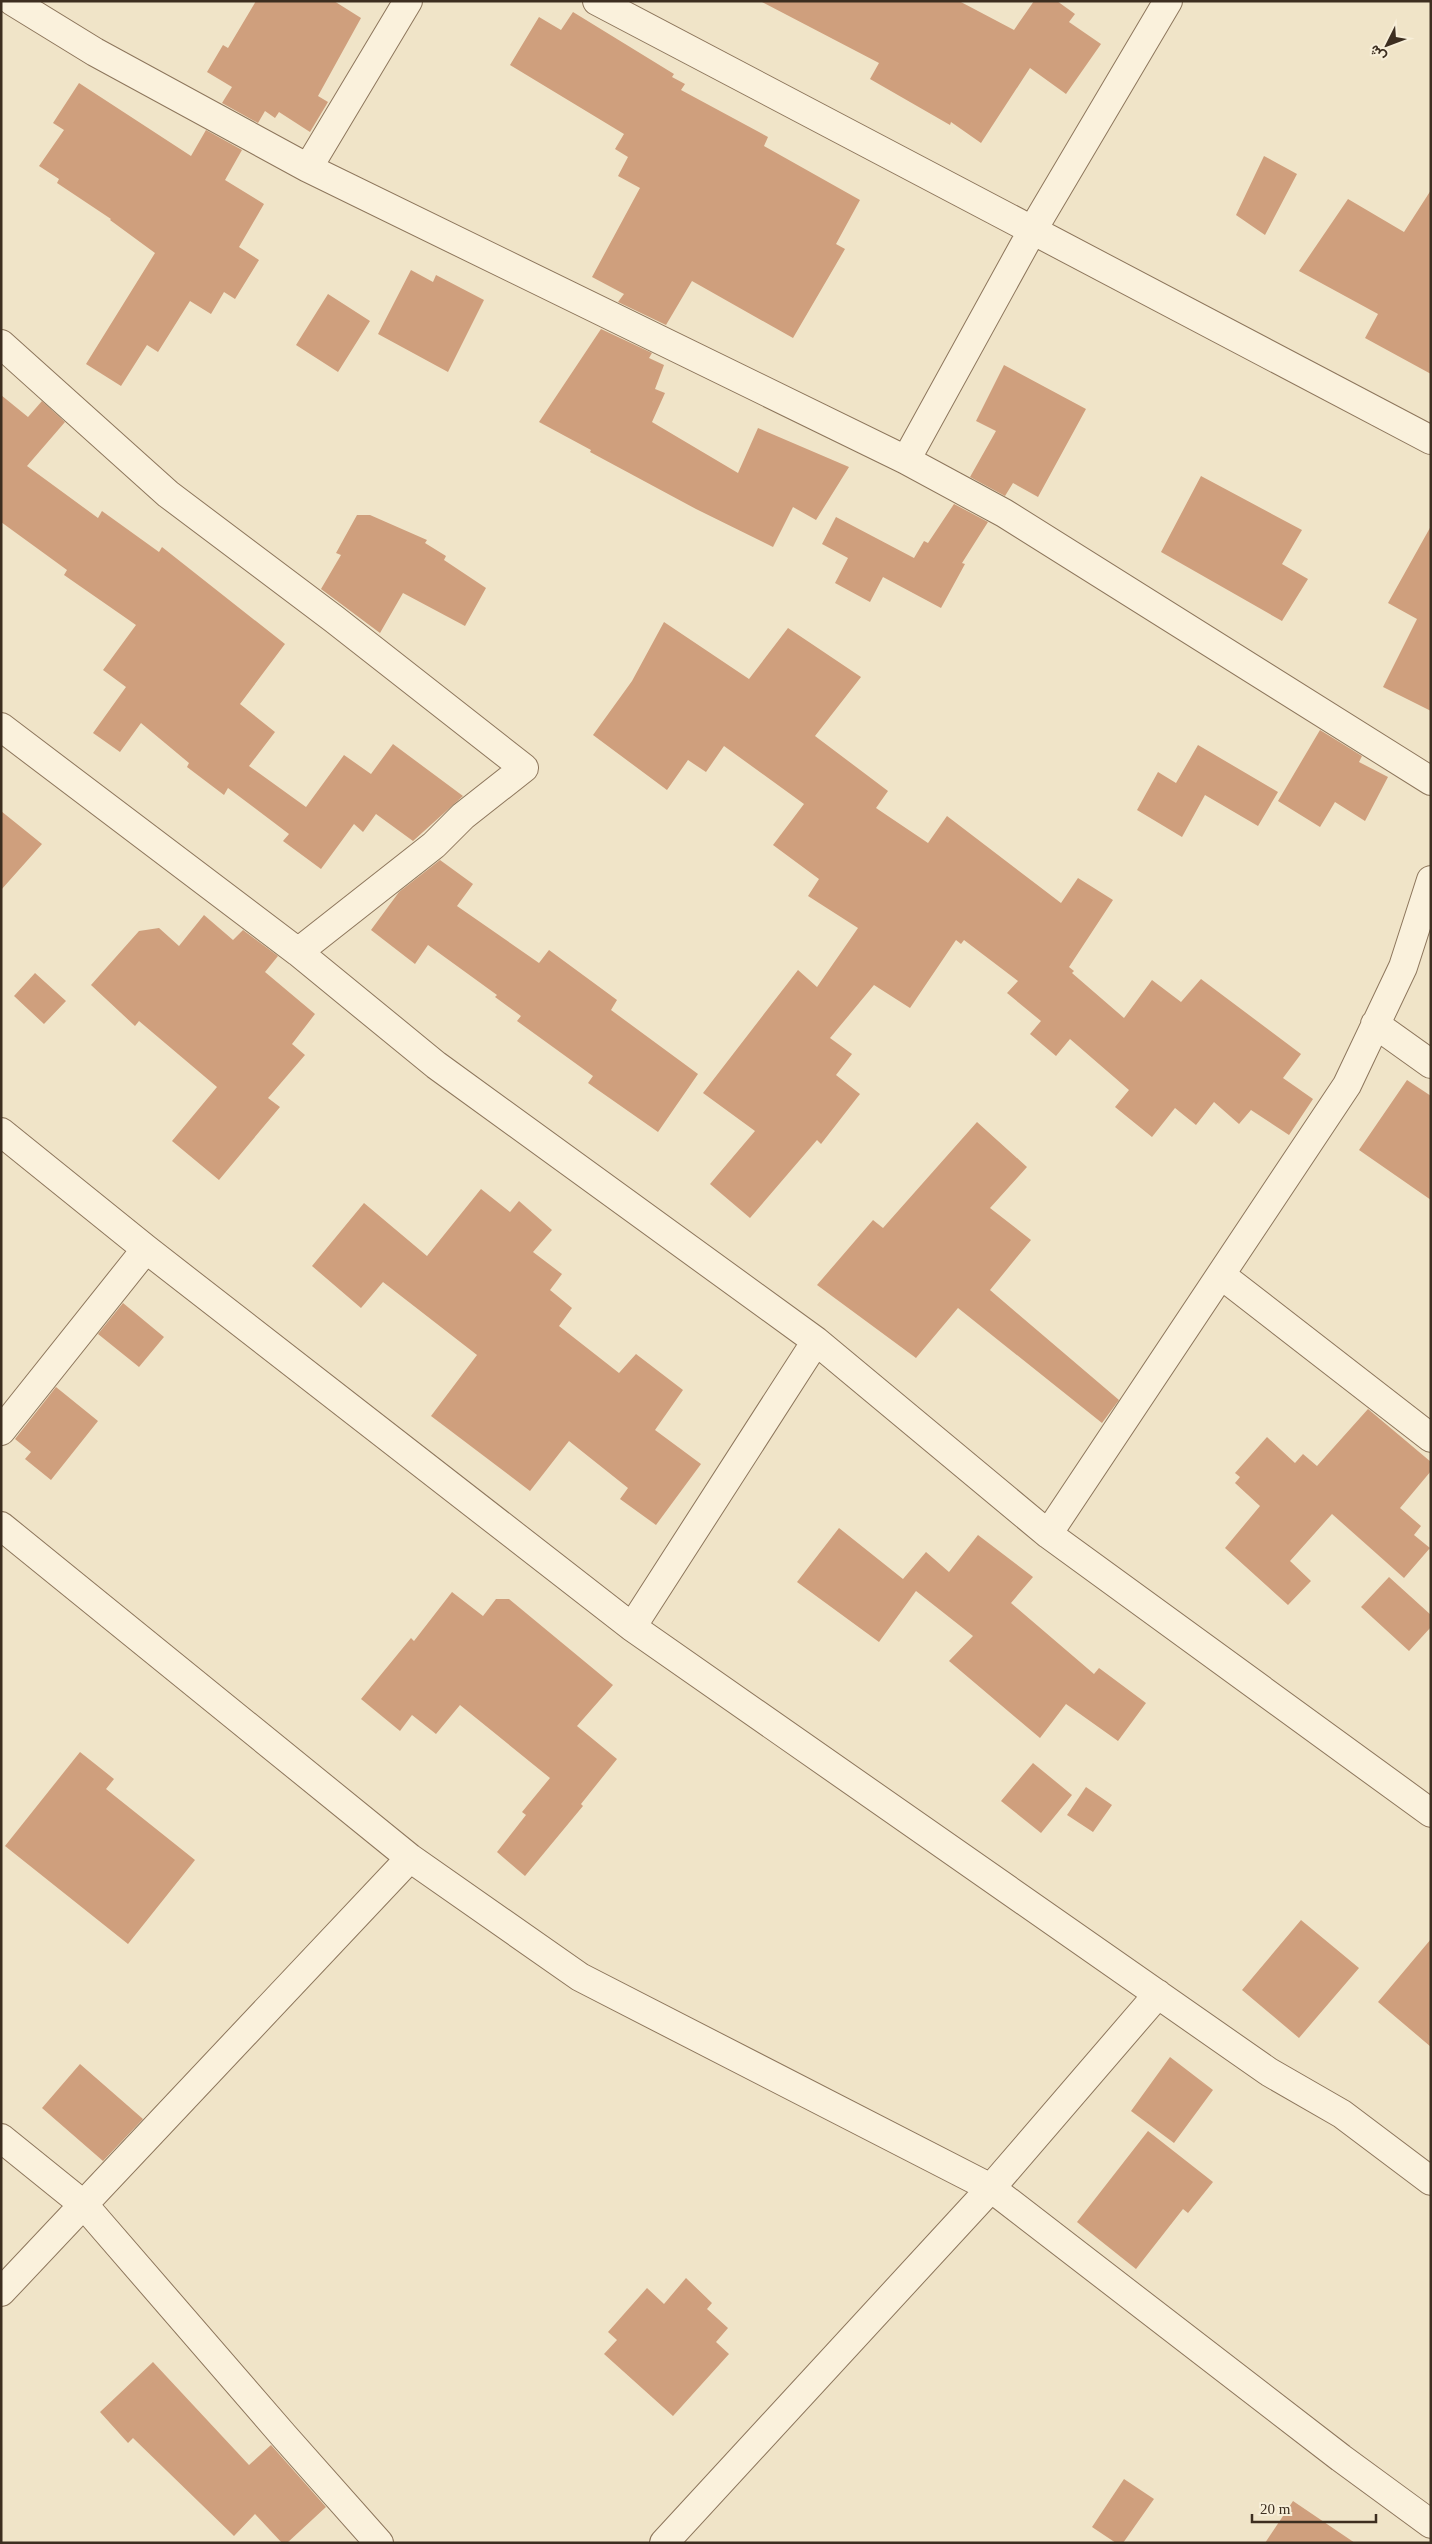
<svg xmlns="http://www.w3.org/2000/svg" width="1432" height="2544" viewBox="0 0 1432 2544" font-family="'Times New Roman',Vazirmatn,serif">
<style>
.building{fill:#cf9f7d}
.lines{fill:none;stroke-linecap:round;stroke-linejoin:round}
.street-casing{stroke:#8d765c;stroke-width:30}
.street{stroke:#faf1dc;stroke-width:28}
</style>
<rect width="100%" height="100%" fill="#f0e4c8"/>
<!-- building -->
<path class="building" d="M 256,1 L 334,1 L 361,18 L 318,96 L 328,102 L 310,132 L 279,112 L 275,118 L 265,111 L 258,123 L 222,103 L 232,87 L 207,72 L 223,45 L 228,48 Z
M 760,1 L 959,1 L 1014,30 L 1034,1 L 1057,1 L 1075,14 L 1069,22 L 1101,44 L 1066,94 L 1030,68 L 981,143 L 951,122 L 950,125 L 870,79 L 879,63 Z
M 573,12 L 674,74 L 672,77 L 685,84 L 681,90 L 768,137 L 764,146 L 860,200 L 836,244 L 845,249 L 793,338 L 692,281 L 666,325 L 618,302 L 624,294 L 592,277 L 640,188 L 618,176 L 628,157 L 615,149 L 624,134 L 510,65 L 539,17 L 561,30 Z
M 79,83 L 191,156 L 206,130 L 242,150 L 225,180 L 264,204 L 239,247 L 259,260 L 235,299 L 224,292 L 211,314 L 190,301 L 158,352 L 147,345 L 121,386 L 86,364 L 155,253 L 110,220 L 111,219 L 57,183 L 59,179 L 39,166 L 64,130 L 53,123 Z
M 1264,156 L 1297,174 L 1265,235 L 1236,215 Z
M 1431,190 L 1431,374 L 1365,338 L 1378,314 L 1299,271 L 1348,199 L 1404,232 Z
M 411,270 L 433,282 L 436,275 L 484,300 L 448,372 L 378,334 Z
M 328,294 L 370,321 L 338,372 L 296,345 Z
M 601,329 L 652,353 L 649,358 L 664,365 L 655,389 L 665,393 L 652,422 L 738,473 L 758,428 L 849,467 L 816,520 L 793,507 L 773,547 L 696,509 L 590,452 L 591,450 L 539,422 Z
M 1004,365 L 1086,409 L 1038,497 L 1013,483 L 1005,496 L 970,477 L 996,431 L 976,421 Z
M 1,395 L 28,417 L 42,401 L 65,422 L 27,466 L 98,518 L 102,511 L 159,552 L 162,547 L 285,644 L 240,704 L 275,732 L 249,766 L 306,807 L 344,755 L 371,774 L 393,744 L 463,796 L 413,841 L 376,814 L 363,832 L 354,824 L 321,869 L 283,841 L 289,834 L 228,788 L 224,795 L 187,767 L 189,763 L 141,723 L 120,752 L 93,733 L 126,687 L 103,670 L 136,625 L 64,575 L 67,570 L 1,522 Z
M 1201,476 L 1302,530 L 1282,564 L 1308,579 L 1282,621 L 1161,552 Z
M 954,504 L 988,522 L 962,563 L 965,564 L 941,608 L 883,577 L 870,602 L 835,583 L 848,558 L 822,544 L 836,517 L 914,558 L 924,541 L 928,543 Z
M 357,515 L 370,515 L 427,540 L 425,543 L 446,556 L 444,560 L 486,588 L 465,626 L 403,593 L 380,633 L 321,589 L 341,555 L 336,553 Z
M 1431,526 L 1431,711 L 1383,687 L 1417,619 L 1388,603 Z
M 664,622 L 749,679 L 788,628 L 861,677 L 815,736 L 888,791 L 876,808 L 928,843 L 947,816 L 1061,903 L 1078,878 L 1113,900 L 1069,967 L 1074,971 L 1072,973 L 1124,1018 L 1152,980 L 1181,1002 L 1201,979 L 1301,1054 L 1283,1078 L 1313,1099 L 1289,1135 L 1251,1110 L 1239,1124 L 1214,1102 L 1196,1125 L 1175,1108 L 1152,1137 L 1115,1107 L 1129,1090 L 1070,1039 L 1056,1056 L 1030,1034 L 1041,1021 L 1007,993 L 1018,981 L 964,940 L 961,944 L 956,940 L 910,1008 L 874,985 L 830,1038 L 852,1054 L 836,1075 L 860,1094 L 821,1144 L 817,1140 L 750,1218 L 710,1184 L 755,1131 L 703,1093 L 798,970 L 817,987 L 858,928 L 808,896 L 819,879 L 773,845 L 804,804 L 724,746 L 706,772 L 688,760 L 667,790 L 593,735 L 632,681 Z
M 1320,730 L 1362,756 L 1359,762 L 1388,777 L 1365,821 L 1335,802 L 1320,827 L 1278,801 Z
M 1198,745 L 1278,792 L 1258,826 L 1205,795 L 1182,837 L 1137,810 L 1158,772 L 1176,783 Z
M 1,811 L 42,844 L 1,890 Z
M 440,860 L 473,884 L 457,906 L 539,963 L 549,950 L 617,1000 L 611,1010 L 698,1074 L 658,1132 L 588,1083 L 593,1076 L 517,1021 L 521,1016 L 495,997 L 497,995 L 428,945 L 415,964 L 371,930 L 399,892 Z
M 204,915 L 233,940 L 243,930 L 278,956 L 265,972 L 315,1014 L 292,1044 L 305,1055 L 268,1098 L 280,1107 L 219,1180 L 172,1141 L 217,1087 L 139,1021 L 135,1026 L 91,985 L 139,931 L 159,928 L 179,946 Z
M 35,973 L 66,1001 L 44,1024 L 14,996 Z
M 1407,1080 L 1431,1096 L 1431,1200 L 1359,1150 Z
M 977,1122 L 1027,1167 L 990,1208 L 1031,1240 L 990,1290 L 1119,1400 L 1102,1423 L 958,1308 L 916,1358 L 817,1285 L 873,1220 L 883,1228 Z
M 481,1189 L 510,1212 L 519,1201 L 552,1230 L 533,1252 L 562,1274 L 550,1290 L 572,1308 L 559,1326 L 619,1373 L 636,1354 L 683,1390 L 655,1430 L 701,1464 L 656,1525 L 620,1499 L 628,1488 L 569,1441 L 530,1491 L 431,1416 L 477,1355 L 383,1282 L 361,1308 L 312,1266 L 364,1203 L 427,1256 Z
M 123,1303 L 164,1337 L 139,1367 L 98,1334 Z
M 56,1387 L 98,1421 L 51,1480 L 25,1459 L 31,1452 L 15,1439 Z
M 1368,1409 L 1431,1462 L 1431,1471 L 1400,1508 L 1421,1526 L 1414,1535 L 1430,1548 L 1404,1578 L 1332,1514 L 1290,1561 L 1311,1581 L 1288,1605 L 1225,1548 L 1260,1506 L 1235,1483 L 1240,1477 L 1235,1473 L 1267,1437 L 1295,1463 L 1303,1454 L 1317,1466 Z
M 839,1528 L 903,1579 L 926,1552 L 949,1572 L 978,1535 L 1033,1577 L 1011,1603 L 1094,1674 L 1099,1668 L 1146,1703 L 1118,1741 L 1066,1704 L 1040,1738 L 949,1661 L 973,1636 L 916,1591 L 879,1642 L 797,1582 Z
M 1389,1577 L 1431,1615 L 1431,1627 L 1409,1651 L 1361,1607 Z
M 452,1592 L 483,1616 L 496,1599 L 509,1599 L 613,1685 L 577,1726 L 617,1759 L 581,1804 L 583,1806 L 525,1876 L 497,1852 L 526,1815 L 522,1812 L 550,1778 L 460,1705 L 436,1734 L 412,1715 L 400,1731 L 361,1699 L 411,1638 L 414,1641 Z
M 80,1752 L 114,1779 L 106,1789 L 195,1860 L 128,1944 L 5,1846 Z
M 1033,1763 L 1072,1795 L 1041,1833 L 1001,1801 Z
M 1086,1787 L 1112,1805 L 1093,1832 L 1067,1815 Z
M 1301,1920 L 1359,1968 L 1299,2038 L 1242,1990 Z
M 1431,1939 L 1431,2047 L 1378,2002 Z
M 1170,2057 L 1213,2090 L 1174,2143 L 1131,2111 Z
M 80,2064 L 143,2119 L 103,2161 L 42,2108 Z
M 1148,2131 L 1213,2182 L 1188,2213 L 1183,2209 L 1136,2269 L 1077,2222 Z
M 686,2278 L 712,2303 L 707,2309 L 728,2328 L 716,2342 L 729,2354 L 673,2416 L 604,2354 L 617,2340 L 608,2332 L 647,2288 L 664,2304 Z
M 153,2362 L 249,2465 L 271,2445 L 326,2507 L 287,2543 L 282,2543 L 255,2514 L 234,2536 L 133,2438 L 128,2443 L 100,2412 Z
M 1124,2479 L 1154,2499 L 1123,2543 L 1116,2543 L 1092,2527 Z
M 1293,2501 L 1355,2543 L 1265,2543 Z"/>
<g class="lines">
<!-- street casing -->
<g class="street-casing">
<path id="street" d="M 12,1 L 95,52 L 308,168 L 906,460 L 1004,513 L 1431,781
M 597,1 L 1431,440
M 308,168 L 408,1
M 1,344 L 168,494 L 334,619 L 524,768 L 463,816 L 434,845 L 298,952
M 906,460 L 1032,231 L 1168,1
M 1,727 L 298,952 L 436,1065 L 816,1341 L 1048,1534 L 1431,1813
M 1375,1024 L 1431,1064
M 1,1132 L 146,1249 L 632,1627 L 1269,2072 L 1342,2114 L 1431,2181
M 1221,1275 L 1431,1438
M 1,1431 L 146,1249
M 1,1526 L 410,1858 L 580,1977 L 991,2188 L 1341,2458 L 1431,2524
M 1048,1534 L 1347,1085 L 1403,967 L 1431,880
M 632,1627 L 816,1341
M 1,2138 L 84,2205 L 284,2436 L 379,2543
M 1,2292 L 410,1858
M 664,2543 L 991,2188 L 1158,1994"/>
</g>
<!-- street -->
<use href="#street" class="street"/>
</g>
<!-- border -->
<rect width="1432" height="2544" fill="none" stroke="#3d2e20" stroke-width="5"/>
<!-- north arrow -->
<g transform="translate(1387 45) rotate(228)" stroke="#f7eed8" stroke-width="4" paint-order="stroke">
<path d="M0-4L9 19L0 12L-9 19Z" fill="#3d2e20"/>
<text y="-8" font-size="14" font-weight="bold" text-anchor="middle" fill="#3d2e20">ش</text>
</g>
<!-- scale -->
<path d="M1252 2514v8h124v-8" fill="none" stroke="#3d2e20" stroke-width="2.5"/>
<text x="1260" y="2514" font-size="15" fill="#3d2e20" stroke="#f7eed8" stroke-width="4" paint-order="stroke">20 m</text>
</svg>
